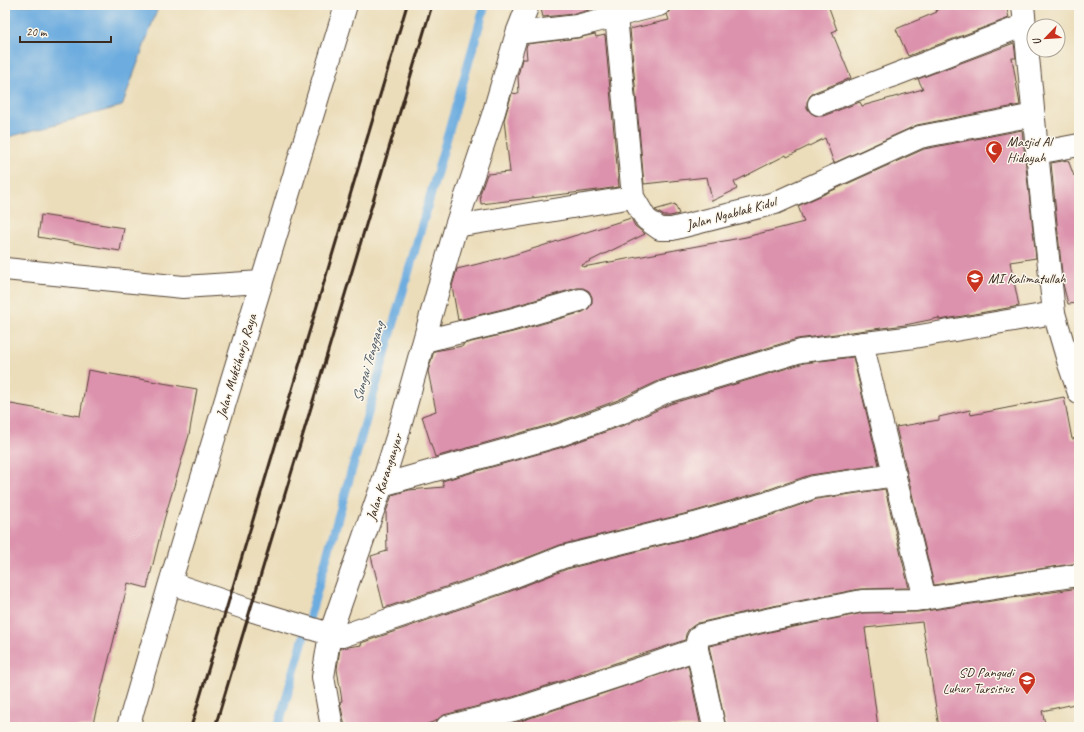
<svg xmlns="http://www.w3.org/2000/svg" width="1084" height="732" viewBox="0 0 1084 732" font-family="Caveat,sans-serif">
<style>
.water{fill:#6cacdf;stroke:#546b7e}
.lines{fill:none;stroke-linecap:round;stroke-linejoin:round}
.stream{stroke:#6cacdf;stroke-width:9}
.building{fill:#dc91ac}
.minor-casing{stroke:#554535;stroke-width:24}
.minor{stroke:#fff;stroke-width:22}
.rail{stroke:#3b2a1e;stroke-width:3}
.labels{text-anchor:middle;stroke-width:3;stroke-linejoin:round;paint-order:stroke}
.poi-label{font-size:14px;fill:#3b2a1e;stroke:#fbf7ec;text-anchor:start}
.street-label{font-size:14px;fill:#3b2a1e;stroke:#fbf7ec}
.water-label{font-size:15px;font-style:italic;fill:#4c5862;stroke:#fbf7ec}
</style>
<rect width="100%" height="100%" fill="#fbf7ec"/>
<filter id="ink" filterUnits="userSpaceOnUse"><feTurbulence type="fractalNoise" baseFrequency=".025" numOctaves="2"/><feDisplacementMap in="SourceGraphic" scale="8" xChannelSelector="R" yChannelSelector="G"/><feConvolveMatrix kernelMatrix="1 2 1 2 8 2 1 2 1" color-interpolation-filters="sRGB"/></filter>
<filter id="wash" filterUnits="userSpaceOnUse"><feTurbulence type="fractalNoise" baseFrequency=".012" numOctaves="4" result="noise"/><feDisplacementMap in="SourceGraphic" scale="16" xChannelSelector="R" yChannelSelector="G"/><feGaussianBlur stdDeviation="0.9" result="paint"/><feColorMatrix in="noise" values="0 0 0 0 0 0 0 0 0 0 0 0 0 0 0 0 0 1.4 0 .05"/><feComposite in="paint" operator="in"/></filter>
<g filter="url(#wash)">
<rect width="100%" height="100%" fill="#ebddba"/>
<!-- water -->
<path class="water" d="M 5,5 L 159,5 L 122,106 L 5,138 Z"/>
<g class="lines">
<!-- stream -->
<path class="stream" d="M 278,727 L 485,5"/>
</g>
<g id="blocks">
<!-- building -->
<path class="building" d="M 540,5 L 588,5 L 589,10 L 575,14 L 543,17 Z
M 671,5 L 828,5 L 837,30 L 832,32 L 851,78 L 815,92 L 810,96 L 807,102 L 807,108 L 811,113 L 817,116 L 823,116 L 860,102 L 862,106 L 923,89 L 918,79 L 1014,43 L 1016,58 L 1012,58 L 1020,105 L 917,125 L 834,163 L 825,138 L 787,157 L 786,155 L 734,182 L 737,189 L 712,201 L 707,177 L 644,184 L 630,29 L 669,20 L 667,14 L 671,9 Z
M 950,5 L 1006,5 L 1009,18 L 908,56 L 896,29 L 937,12 L 936,10 Z
M 595,34 L 596,37 L 605,35 L 619,187 L 598,190 L 481,204 L 480,194 L 487,174 L 510,172 L 504,120 L 512,93 L 519,94 L 518,76 L 522,59 L 527,59 L 526,48 L 527,44 L 578,38 Z
M 1022,130 L 1036,258 L 1010,262 L 1019,306 L 940,320 L 939,318 L 905,325 L 797,339 L 661,380 L 618,400 L 556,423 L 435,457 L 422,416 L 436,411 L 428,371 L 434,351 L 463,346 L 463,344 L 513,332 L 583,312 L 589,308 L 592,303 L 592,297 L 589,291 L 583,288 L 577,288 L 507,308 L 458,320 L 452,286 L 457,269 L 507,257 L 631,218 L 635,226 L 645,234 L 582,265 L 583,267 L 746,237 L 804,222 L 798,206 L 924,149 Z
M 1068,160 L 1074,176 L 1079,174 L 1079,303 L 1068,304 L 1063,284 L 1051,163 Z
M 675,204 L 679,214 L 670,216 L 664,216 L 655,210 Z
M 41,215 L 124,228 L 120,251 L 38,237 Z
M 853,357 L 879,465 L 810,475 L 764,491 L 692,512 L 560,545 L 498,569 L 384,608 L 371,556 L 387,551 L 386,512 L 392,495 L 409,490 L 444,487 L 442,481 L 563,447 L 627,424 L 670,404 L 804,363 Z
M 88,370 L 197,389 L 189,435 L 164,520 L 147,588 L 128,583 L 92,727 L 5,727 L 5,403 L 80,416 Z
M 1064,397 L 1072,439 L 1079,438 L 1079,563 L 934,585 L 896,427 L 939,420 L 939,417 L 970,410 L 971,415 Z
M 885,489 L 909,588 L 860,589 L 768,607 L 698,623 L 693,626 L 689,629 L 686,634 L 685,640 L 513,697 L 444,715 L 439,718 L 436,721 L 418,727 L 345,727 L 340,702 L 342,701 L 337,669 L 340,648 L 362,645 L 361,643 L 506,593 L 567,569 L 698,536 L 772,515 L 817,499 Z
M 1079,588 L 1079,703 L 1042,711 L 1046,727 L 939,727 L 922,622 L 865,628 L 878,727 L 726,727 L 709,646 L 774,631 L 863,613 L 918,612 Z
M 688,665 L 701,727 L 497,727 L 521,721 Z"/>
</g>
</g>
<g filter="url(#ink)">
<use href="#blocks" fill-opacity="0" stroke="#554535" stroke-width="1"/>
<g class="lines">
<!-- minor casing -->
<g class="minor-casing">
<path id="minor" d="M 1023,5 L 1041,192 L 1054,313 L 1069,364 L 1079,393
M 616,16 L 633,197
M 517,33 L 577,26 L 659,5
M 819,104 L 1025,25
M 1037,153 L 1079,145
M 456,226 L 633,197 L 646,219 L 660,229 L 672,229 L 775,203 L 920,137 L 1034,115
M 5,269 L 183,287 L 261,282
M 424,341 L 510,320 L 580,300
M 862,343 L 925,599
M 382,485 L 560,435 L 623,412 L 665,392 L 801,351 L 914,337 L 1054,313
M 170,583 L 250,610 L 333,635 L 342,636 L 502,581 L 563,557 L 695,524 L 768,503 L 814,487 L 895,475
M 128,727 L 170,583 L 346,5
M 332,727 L 323,677 L 330,634 L 382,485 L 397,437 L 456,226 L 493,115 L 517,33 L 528,5
M 447,727 L 517,709 L 651,665 L 697,649
M 714,727 L 697,649 C 697,643 696,639 701,635 L 771,619 L 862,601 L 916,600 L 1079,575"/>
</g>
<!-- minor -->
<use href="#minor" class="minor"/>
<!-- rail -->
<path class="rail" d="M 191,727 L 407,5
M 215,727 L 432,5"/>
</g>
</g>
<!-- icons -->
<defs>
<g id="mosque-pin" transform="scale(0.9)"><path d="M0 17L-7.5 6A9.5 9.5 0 1 1 7.5 6Z" fill="#c8321e" stroke="#fbf7ec"/><path d="M3.5-4.9A6 6 0 1 0 3.5 4.9A5 5 0 1 1 3.5-4.9Z" fill="#fff"/></g>
<g id="school-pin" transform="scale(0.9)"><path d="M0 17L-7.5 6A9.5 9.5 0 1 1 7.5 6Z" fill="#c8321e" stroke="#fbf7ec"/><path d="M0-5L7-2L0 1L-7-2ZM-4 1L0 2.5L4 1V4Q0 6-4 4Z" fill="#fff"/></g>
</defs>
<g fill-rule="evenodd">
<use href="#mosque-pin" x="994" y="149"/>
<use href="#school-pin" x="975" y="278"/>
<use href="#school-pin" x="1027" y="680"/>
</g>
<g class="labels">
<!-- poi labels -->
<g class="poi-label">
<text x="1007" y="146">Masjid Al<tspan x="1007" dy="16">Hidayah</tspan></text>
<text x="988" y="283">MI Kalimatullah</text>
<text x="1014" y="677" text-anchor="end">SD Pangudi<tspan x="1014" dy="16">Luhur Tarsisius</tspan></text>
</g>
<!-- street labels -->
<g class="street-label">
<text transform="translate(731 213) rotate(-15)" y="5">Jalan Ngablak Kidul</text>
<text transform="translate(236 366) rotate(-73)" y="5">Jalan Muktiharjo Raya</text>
<text transform="translate(384 477) rotate(-72)" y="5">Jalan Karanganyar</text>
</g>
<!-- water labels -->
<g class="water-label">
<text transform="translate(368 362) rotate(-74)" y="5">Sungai Tenggang</text>
</g>
</g>
<!-- margin -->
<rect width="1084" height="732" fill="none" stroke="#fbf7ec" stroke-width="20"/>
<!-- north arrow -->
<g transform="translate(1046 38) rotate(245)"><circle r="19" fill="#fbf7ec" stroke="#aea59a"/>
<path d="M0-3L7 15L0 10L-7 15Z" fill="#c8321e"/>
<text y="-6" font-size="11" font-weight="bold" text-anchor="middle" fill="#3b2a1e">U</text>
</g>
<!-- scale -->
<path d="M20 36v6h91v-6" fill="none" stroke="#3b2a1e" stroke-width="2"/>
<text x="26" y="36" font-size="12" fill="#3b2a1e" stroke="#fbf7ec" stroke-width="3" paint-order="stroke">20 m</text>
</svg>
